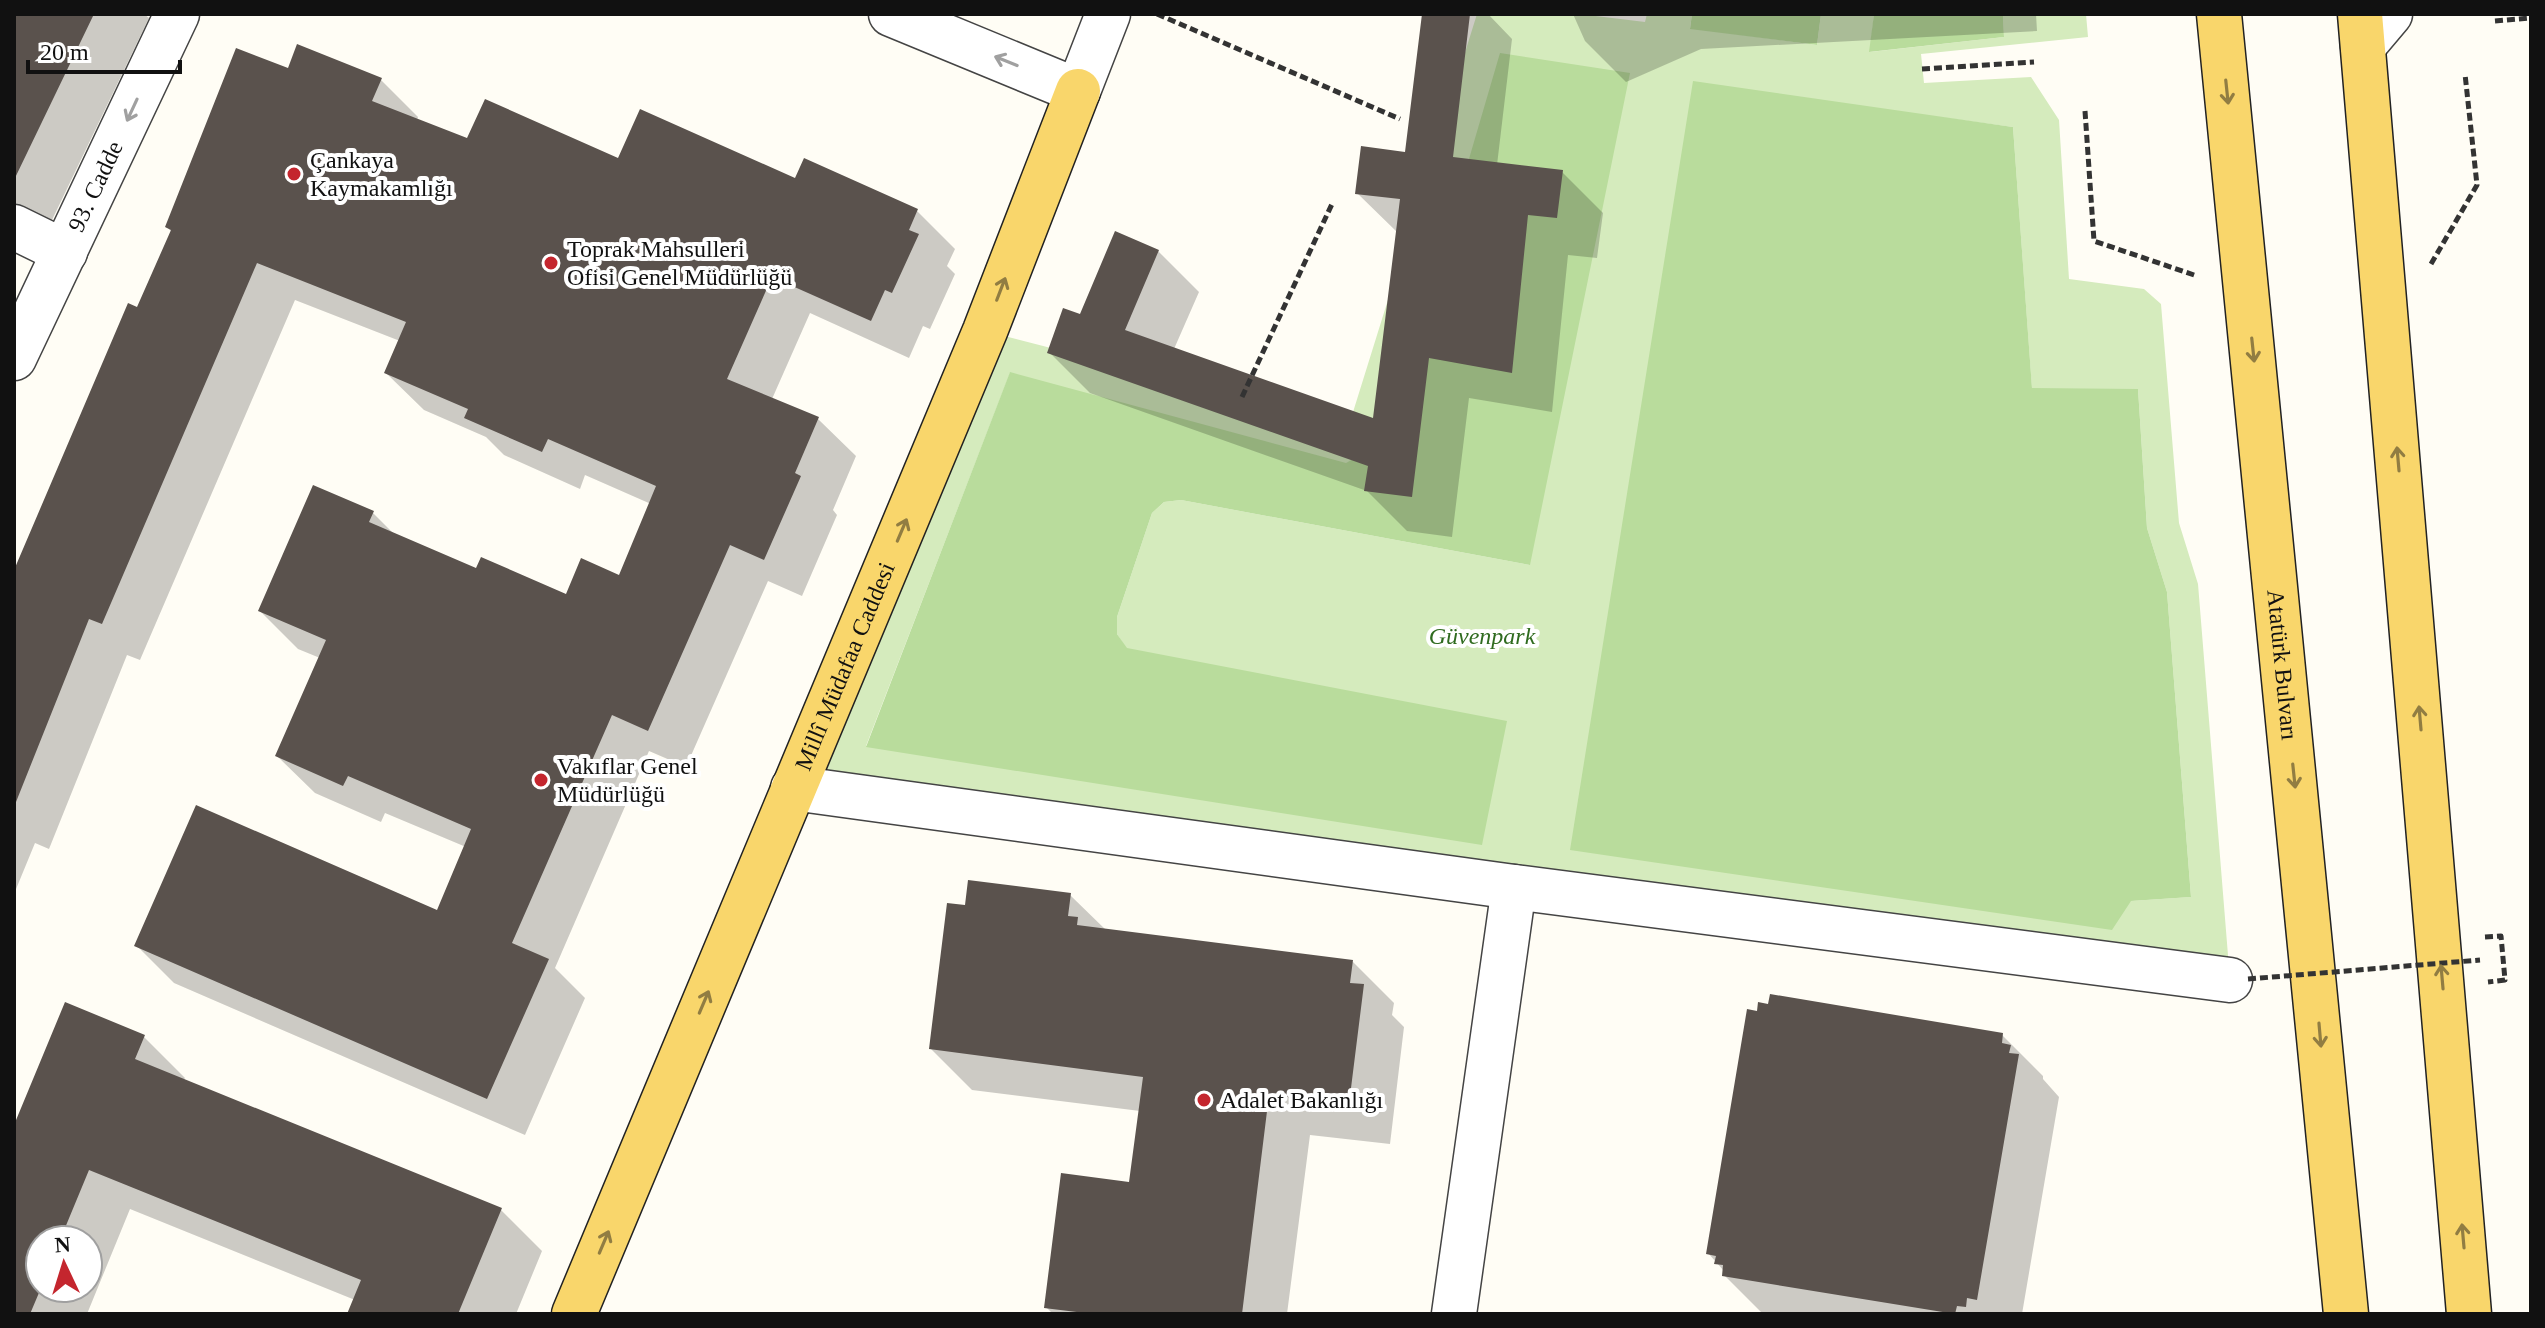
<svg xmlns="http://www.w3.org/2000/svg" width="2545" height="1328" viewBox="0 0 2545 1328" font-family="Georgia,serif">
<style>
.green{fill:#d5ebbd;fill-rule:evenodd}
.forest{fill:#b9dc9c}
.shadow{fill:#0003;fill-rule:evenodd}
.building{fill:#5a524d}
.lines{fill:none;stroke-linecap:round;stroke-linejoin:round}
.minor-casing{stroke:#444;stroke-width:47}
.major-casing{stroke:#222;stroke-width:47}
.path{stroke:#333;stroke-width:5;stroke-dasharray:8 4;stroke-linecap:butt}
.minor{stroke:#fff;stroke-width:44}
.major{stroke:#f9d66b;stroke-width:44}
.path-bridge{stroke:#333;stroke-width:5;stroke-dasharray:8 4;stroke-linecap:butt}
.oneway{stroke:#a0a0a0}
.oneway2{stroke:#917d42}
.poi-dot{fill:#c4262e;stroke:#fff;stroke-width:3}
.labels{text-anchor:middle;stroke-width:8;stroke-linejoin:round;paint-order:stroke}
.poi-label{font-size:24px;fill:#111;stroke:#fff;text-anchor:start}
.street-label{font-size:24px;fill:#111;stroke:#fff}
.park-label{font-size:24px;font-style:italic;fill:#2f6b1f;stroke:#fff}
</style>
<rect width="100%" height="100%" fill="#fffdf5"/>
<!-- green -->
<path class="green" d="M 1477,14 L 1579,14 L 1645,22 L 1647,14 L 1692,14 L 1690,28 L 1817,45 L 1821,14 L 1874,14 L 1870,52 L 2004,37 L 2003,14 L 2086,14 L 2088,37 L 1921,54 L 1924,83 L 2031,77 L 2059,120 L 2069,279 L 2144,289 L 2161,304 L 2179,523 L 2198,584 L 2230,980 L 793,788 L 985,331 L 1349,425 ZM 1864,107 L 2013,127 L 2032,389 L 2138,389 L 2147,528 L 2167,592 L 2191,897 L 2131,901 ZM 1010,373 L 1345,464 L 1387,440 L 1530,565 L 1181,500 L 1164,502 L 1152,513 L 1117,617 L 1117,634 L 1126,648 L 866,746 Z"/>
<!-- forest -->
<path class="forest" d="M 1692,14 L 1821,14 L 1817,45 L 1690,29 Z
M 1874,14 L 2003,14 L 2004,37 L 1869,52 Z
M 1500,53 L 1630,73 L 1530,565 L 1181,500 L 1164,502 L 1152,513 L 1117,617 L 1117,634 L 1127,648 L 1507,721 L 1482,845 L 866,747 L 1010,372 L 1346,463 L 1387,439 Z
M 1693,81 L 2013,127 L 2032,388 L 2138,389 L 2147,528 L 2167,592 L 2191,897 L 2131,901 L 2112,930 L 1570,850 Z"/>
<!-- shadow -->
<path class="shadow" d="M 14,14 L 144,14 L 149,18 L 52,220 L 14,203 Z
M 1424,14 L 1488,14 L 1512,39 L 1497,165 L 1562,172 L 1603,213 L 1597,258 L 1568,255 L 1552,412 L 1469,398 L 1452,537 L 1407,531 L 1367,491 L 1090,393 L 1049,352 L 1081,317 L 1158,251 L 1199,292 L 1174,349 L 1375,420 L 1398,233 L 1357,193 L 1407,154 Z
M 1573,14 L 2036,14 L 2037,31 L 1701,49 L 1626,82 L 1585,41 Z
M 381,80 L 418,117 L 417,120 L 468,140 L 796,181 L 805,161 L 917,211 L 955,249 L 947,266 L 955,274 L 930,329 L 923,326 L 909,358 L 810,313 L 772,399 L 818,419 L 856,456 L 833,510 L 837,515 L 802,596 L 768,581 L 686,767 L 649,751 L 555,968 L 585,998 L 525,1135 L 174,983 L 136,945 L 438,913 L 466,847 L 385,813 L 381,822 L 315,793 L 277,756 L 320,658 L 298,649 L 260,611 L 373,513 L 395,535 L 477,571 L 567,597 L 620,578 L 651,504 L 585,475 L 580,489 L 504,455 L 486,437 L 424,410 L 386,373 L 400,341 L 295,300 L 140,660 L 127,655 L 49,849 L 35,843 L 14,894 L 14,575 L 138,309 L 172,232 L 167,227 Z
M 1070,895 L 1107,931 L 1353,962 L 1394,1003 L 1392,1015 L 1404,1027 L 1390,1144 L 1310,1135 L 1287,1314 L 1053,1314 L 1046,1307 L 1131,1184 L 1140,1111 L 972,1090 L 931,1049 L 967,907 Z
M 2002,1035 L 2043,1076 L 2043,1079 L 2059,1097 L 2022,1314 L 1763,1314 L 1724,1275 L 1724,1271 L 1708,1253 Z
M 144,1037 L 185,1078 L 183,1081 L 501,1210 L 542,1251 L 516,1314 L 349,1314 L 355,1300 L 130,1209 L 87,1314 L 14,1314 L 14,1131 ZM 40,1240 L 88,1240 L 88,1288 L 40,1288 Z"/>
<!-- building -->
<path class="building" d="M 14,14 L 94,14 L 14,180 Z
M 1422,14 L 1470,14 L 1453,157 L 1563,170 L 1557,218 L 1528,215 L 1512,373 L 1429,358 L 1412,497 L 1364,491 L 1368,466 L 1047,353 L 1063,308 L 1080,314 L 1115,231 L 1159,250 L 1125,330 L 1373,418 L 1400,199 L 1355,194 L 1361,146 L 1405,152 Z
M 297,44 L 382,78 L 372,101 L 467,138 L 485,99 L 618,158 L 640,109 L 795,178 L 804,158 L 918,209 L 909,230 L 919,234 L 892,293 L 885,290 L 871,321 L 772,277 L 727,379 L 819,417 L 795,473 L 801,476 L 764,560 L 730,545 L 648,731 L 612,715 L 512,943 L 549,959 L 487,1099 L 134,946 L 196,805 L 437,910 L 471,829 L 348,776 L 343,786 L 275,756 L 326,640 L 258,611 L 313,485 L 374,511 L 369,522 L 476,568 L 481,557 L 566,594 L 581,558 L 619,575 L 656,486 L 548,439 L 542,452 L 464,418 L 468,409 L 384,373 L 406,322 L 257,263 L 102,624 L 89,619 L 16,802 L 14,801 L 14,570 L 128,303 L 137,307 L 171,230 L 165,227 L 236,48 L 288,68 Z
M 968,880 L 1071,893 L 1068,916 L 1078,917 L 1077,925 L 1353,960 L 1350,983 L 1364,984 L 1349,1104 L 1269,1095 L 1242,1314 L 1093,1314 L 1044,1308 L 1061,1173 L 1129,1182 L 1143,1077 L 929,1049 L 947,903 L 965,905 Z
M 1770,994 L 2003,1033 L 2002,1043 L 2011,1045 L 2009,1053 L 2019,1054 L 1977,1300 L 1967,1298 L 1966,1307 L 1957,1306 L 1955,1314 L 1722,1276 L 1723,1265 L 1714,1264 L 1716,1256 L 1706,1254 L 1747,1009 L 1757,1011 L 1758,1002 L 1768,1004 Z
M 65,1002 L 145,1035 L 135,1059 L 502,1208 L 458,1314 L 347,1314 L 361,1280 L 89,1170 L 60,1240 L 40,1240 L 41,1288 L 30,1314 L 14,1314 L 14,1125 Z"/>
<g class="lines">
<!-- minor casing -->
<g class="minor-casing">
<g id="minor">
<path d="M 891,14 L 1078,91 L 1108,14"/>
<path d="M 2363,46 L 2390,14"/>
<path d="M 14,227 L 65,252"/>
<path id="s1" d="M 14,358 L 177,14"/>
<path d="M 793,788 L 1514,887 L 2230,980"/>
<path d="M 1454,1314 L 1514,887"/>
</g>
</g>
<!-- major casing -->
<g class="major-casing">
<g id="major">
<path id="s2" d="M 2219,14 L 2346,1314"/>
<path d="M 2360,14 L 2469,1314"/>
<path id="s3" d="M 574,1314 L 985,331 L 1078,91"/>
</g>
</g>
<!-- path -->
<path class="path" d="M 1157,14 L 1400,119
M 2495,21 L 2531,18
M 1922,69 L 2034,62
M 2085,111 L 2094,241 L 2197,276
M 2431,264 L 2477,185 L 2465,74
M 1242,397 L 1332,204
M 2485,937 L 2501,936 L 2505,980 L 2488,982"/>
<!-- minor -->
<use href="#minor" class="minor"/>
<!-- major -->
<use href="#major" class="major"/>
<!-- path-bridge -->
<path class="path-bridge" d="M 2248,979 L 2480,960"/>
</g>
<!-- one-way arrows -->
<defs><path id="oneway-shaft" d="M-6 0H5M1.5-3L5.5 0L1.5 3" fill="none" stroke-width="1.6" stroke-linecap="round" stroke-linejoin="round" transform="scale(2)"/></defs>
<g class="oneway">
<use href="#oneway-shaft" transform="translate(1006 61) rotate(-158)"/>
<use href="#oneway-shaft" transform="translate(132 110) rotate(115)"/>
</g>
<g class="oneway2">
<use href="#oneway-shaft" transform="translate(2227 92) rotate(84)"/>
<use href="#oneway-shaft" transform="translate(1001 289) rotate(-69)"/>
<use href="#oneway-shaft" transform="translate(2253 350) rotate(84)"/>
<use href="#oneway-shaft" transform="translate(2398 459) rotate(-95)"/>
<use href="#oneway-shaft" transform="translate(902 530) rotate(-67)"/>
<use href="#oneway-shaft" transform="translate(2420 718) rotate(-95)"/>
<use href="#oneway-shaft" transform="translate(2294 776) rotate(84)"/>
<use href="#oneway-shaft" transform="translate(2442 977) rotate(-95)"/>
<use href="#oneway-shaft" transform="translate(704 1002) rotate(-67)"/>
<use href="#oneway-shaft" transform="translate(2320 1035) rotate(85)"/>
<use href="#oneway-shaft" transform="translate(2463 1236) rotate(-95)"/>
<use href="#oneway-shaft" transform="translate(604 1242) rotate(-67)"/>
</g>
<!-- markers -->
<g class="poi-dot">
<circle cx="294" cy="174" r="8"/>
<circle cx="551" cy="263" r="8"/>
<circle cx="541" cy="780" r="8"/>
<circle cx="1204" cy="1100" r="8"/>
</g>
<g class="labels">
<!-- poi labels -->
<g class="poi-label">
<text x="310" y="168">Çankaya<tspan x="310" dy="28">Kaymakamlığı</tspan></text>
<text x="567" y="257">Toprak Mahsulleri<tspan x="567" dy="28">Ofisi Genel Müdürlüğü</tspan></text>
<text x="557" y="774">Vakıflar Genel<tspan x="557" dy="28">Müdürlüğü</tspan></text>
<text x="1220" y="1108">Adalet Bakanlığı</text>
</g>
<!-- street labels -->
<g class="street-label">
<text dy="8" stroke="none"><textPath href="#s1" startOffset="190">93. Cadde</textPath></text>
<text dy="8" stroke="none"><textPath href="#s2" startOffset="654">Atatürk Bulvarı</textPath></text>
<text dy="8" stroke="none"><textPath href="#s3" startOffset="702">Millî Müdafaa Caddesi</textPath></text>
</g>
<!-- park labels -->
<g class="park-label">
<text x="1482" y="644">Güvenpark</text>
</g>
</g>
<!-- border -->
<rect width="2545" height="1328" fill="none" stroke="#111111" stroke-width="32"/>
<!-- north arrow -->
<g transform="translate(64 1264) rotate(356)"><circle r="38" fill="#ffffff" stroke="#a0a0a0" stroke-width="2"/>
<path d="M0-6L14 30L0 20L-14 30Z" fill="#c4262e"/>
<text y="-12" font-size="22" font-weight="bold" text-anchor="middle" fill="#111111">N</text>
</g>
<!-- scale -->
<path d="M28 60v12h152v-12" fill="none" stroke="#111111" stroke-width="4"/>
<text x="40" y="60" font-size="24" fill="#111111" stroke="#ffffff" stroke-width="6" paint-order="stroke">20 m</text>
</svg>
